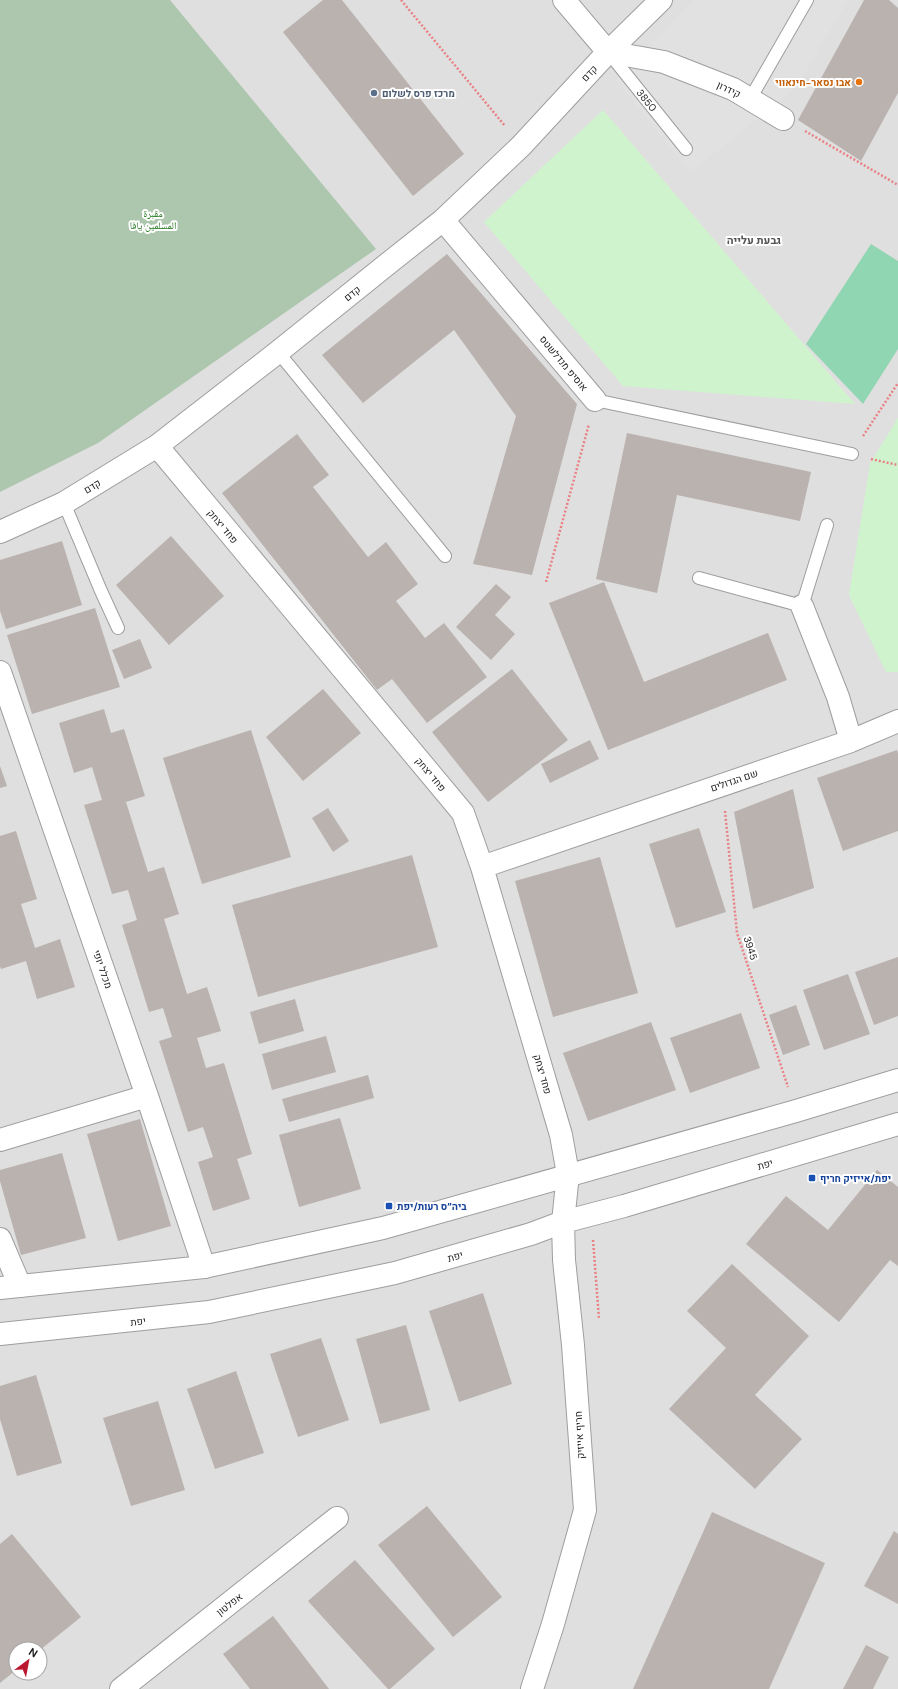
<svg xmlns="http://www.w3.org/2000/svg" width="898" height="1689" viewBox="0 0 898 1689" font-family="'DM Sans','Noto Naskh Arabic',Heebo,sans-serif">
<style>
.residential{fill:#dfdfdf;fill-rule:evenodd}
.cemetery{fill:#adc7ae}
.park{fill:#cff4cd}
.pitch{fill:#91d6b2}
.parking{fill:#e1e1e1}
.building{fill:#bab2af}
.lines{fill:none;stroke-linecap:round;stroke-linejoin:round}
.service-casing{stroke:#9e9e9e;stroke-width:14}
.minor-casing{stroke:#9e9e9e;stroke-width:24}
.tertiary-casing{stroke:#9e9e9e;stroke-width:24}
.path{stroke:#ea8185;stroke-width:2.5;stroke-dasharray:2 2;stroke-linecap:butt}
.service{stroke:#fff;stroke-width:12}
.minor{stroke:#fff;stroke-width:22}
.tertiary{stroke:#fff;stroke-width:22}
.food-dot{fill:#e8710a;stroke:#fff;stroke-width:1.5}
.service-dot{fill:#5c6f8a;stroke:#fff;stroke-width:1.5}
.transit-dot{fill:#1a4fb4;stroke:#fff;stroke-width:1.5}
.labels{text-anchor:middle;stroke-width:4;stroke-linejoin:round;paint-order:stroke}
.street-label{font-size:10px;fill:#212121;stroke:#fff}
.food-label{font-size:10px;font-weight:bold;fill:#c56008;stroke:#fff;text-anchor:end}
.service-label{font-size:10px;font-weight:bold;fill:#4e5e75;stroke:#fff;text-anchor:start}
.park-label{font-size:10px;fill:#1f751a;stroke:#fff}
.transit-label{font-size:10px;font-weight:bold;fill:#164399;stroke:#fff;text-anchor:start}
.neighbourhood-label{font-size:11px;font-weight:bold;fill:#545454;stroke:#fff}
</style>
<rect width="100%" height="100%" fill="#f1ede9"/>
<!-- residential -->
<path class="residential" d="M 0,0 L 898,0 L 898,1689 L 0,1689 ZM 16,1649 L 40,1649 L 40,1673 L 16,1673 Z"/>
<!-- cemetery -->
<path class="cemetery" d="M 0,0 L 170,0 L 376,249 L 98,443 L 0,492 Z"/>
<!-- park -->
<path class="park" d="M 603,110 L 855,404 L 623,386 L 484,222 Z
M 898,418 L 898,672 L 886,672 L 849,595 L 870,464 Z"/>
<!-- pitch -->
<path class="pitch" d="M 871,244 L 898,261 L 898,349 L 863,404 L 806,344 Z"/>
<!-- parking -->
<path class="parking" d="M 693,0 L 848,0 L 795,89 L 690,173 L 617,80 Z"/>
<!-- building -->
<path class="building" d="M 323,0 L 342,0 L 464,154 L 413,196 L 283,32 Z
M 864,0 L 889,0 L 898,8 L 898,93 L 861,161 L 798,120 Z
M 447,254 L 577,404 L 532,575 L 473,564 L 516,416 L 454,330 L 363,403 L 322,355 Z
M 627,433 L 811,472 L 800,521 L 677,495 L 657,593 L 596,579 Z
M 297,434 L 329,475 L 313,487 L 368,557 L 386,542 L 418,584 L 396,601 L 425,638 L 444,623 L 487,677 L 427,723 L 392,679 L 377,690 L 222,493 Z
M 171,536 L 224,596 L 169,645 L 116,585 Z
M 62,541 L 82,605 L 6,629 L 0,611 L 0,560 Z
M 604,582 L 644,682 L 768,633 L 787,680 L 608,750 L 549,603 Z
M 496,584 L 511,597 L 495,615 L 515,634 L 491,660 L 456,627 Z
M 95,608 L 120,687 L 32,714 L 7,635 Z
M 140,639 L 152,668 L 124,679 L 112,650 Z
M 512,669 L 568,740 L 488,802 L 432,732 Z
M 323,689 L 361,733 L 303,781 L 266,737 Z
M 104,709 L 111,733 L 124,729 L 145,796 L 126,802 L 148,872 L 164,867 L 179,914 L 164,919 L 187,994 L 207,987 L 221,1031 L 197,1038 L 206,1068 L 224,1063 L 252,1154 L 237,1159 L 250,1199 L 213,1211 L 198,1162 L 213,1157 L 203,1127 L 188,1132 L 159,1041 L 172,1037 L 163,1008 L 149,1012 L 122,925 L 137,920 L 128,890 L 112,894 L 84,805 L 102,800 L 92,767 L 74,773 L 59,723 Z
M 251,730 L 291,857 L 202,884 L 163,758 Z
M 590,740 L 599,759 L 550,783 L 541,764 Z
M 897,750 L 898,753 L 898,831 L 843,851 L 817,778 Z
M 0,766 L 7,786 L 0,788 Z
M 793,789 L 814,888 L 753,909 L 734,812 Z
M 328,808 L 349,841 L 333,852 L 312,818 Z
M 699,828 L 726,912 L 676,928 L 649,844 Z
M 16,831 L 37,899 L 21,904 L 35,948 L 60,939 L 75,987 L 37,999 L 26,961 L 1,969 L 0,966 L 0,836 Z
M 412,855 L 438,947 L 258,997 L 232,905 Z
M 600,857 L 638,993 L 553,1017 L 515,881 Z
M 898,957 L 898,1016 L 874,1025 L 855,972 Z
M 848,974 L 870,1034 L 824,1050 L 803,990 Z
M 295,999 L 304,1031 L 259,1044 L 250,1012 Z
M 796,1005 L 810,1045 L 783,1055 L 769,1015 Z
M 741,1013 L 760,1068 L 690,1093 L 670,1038 Z
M 651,1022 L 676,1090 L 588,1121 L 563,1053 Z
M 326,1036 L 336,1072 L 272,1090 L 262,1054 Z
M 368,1075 L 374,1098 L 289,1122 L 282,1099 Z
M 340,1118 L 361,1189 L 299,1207 L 279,1135 Z
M 140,1119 L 171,1226 L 118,1241 L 87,1134 Z
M 62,1153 L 86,1238 L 21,1255 L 0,1181 L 0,1170 Z
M 877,1170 L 898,1187 L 898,1266 L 890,1260 L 839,1322 L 746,1244 L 786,1196 L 828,1230 Z
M 732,1264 L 809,1336 L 755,1395 L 802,1439 L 755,1489 L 669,1409 L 726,1348 L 687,1311 Z
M 483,1293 L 512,1384 L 459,1402 L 429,1311 Z
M 406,1325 L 430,1410 L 380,1424 L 356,1339 Z
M 321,1338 L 349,1420 L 298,1437 L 270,1354 Z
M 236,1371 L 264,1453 L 215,1469 L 187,1389 Z
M 36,1375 L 62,1463 L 17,1476 L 0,1419 L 0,1386 Z
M 158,1401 L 185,1490 L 131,1506 L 103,1418 Z
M 427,1506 L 502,1597 L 453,1637 L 378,1545 Z
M 712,1512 L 825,1563 L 769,1689 L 633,1689 Z
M 894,1531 L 898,1534 L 898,1604 L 864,1586 Z
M 12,1534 L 81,1617 L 40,1650 L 40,1649 L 16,1649 L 16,1670 L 0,1683 L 0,1544 Z
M 355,1560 L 435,1649 L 390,1689 L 388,1689 L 308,1601 Z
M 273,1616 L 329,1689 L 250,1689 L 223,1654 Z
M 866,1645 L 889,1657 L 873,1689 L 843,1689 Z"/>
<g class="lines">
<!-- service casing -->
<g class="service-casing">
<path id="service" d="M 609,53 L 686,149
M 750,99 L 807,0
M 278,352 L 445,556
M 595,400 L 852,454
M 64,503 L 101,591 L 118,628
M 699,578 L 802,606 L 827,525"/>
</g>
<!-- minor casing -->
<g class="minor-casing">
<path id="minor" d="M 564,0 L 608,52 L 664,62 L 733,89 L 783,119
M 443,220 L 595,400
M 157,446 L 463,813 L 482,867 L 561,1135 L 568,1174 L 563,1222 L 564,1260 L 573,1345 L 585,1510 L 553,1624 L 532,1689
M 0,532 L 64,503 L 157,446 L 278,352 L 395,258 L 443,220 L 521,146 L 608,52 L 661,0
M 0,672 L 147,1096 L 204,1267
M 851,741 L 898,721
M 482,867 L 851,741 L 838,697 L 802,606
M 0,1140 L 147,1096
M 0,1239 L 20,1286
M 121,1689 L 337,1518"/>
</g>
<!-- tertiary casing -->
<g class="tertiary-casing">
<path id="tertiary" d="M 0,1288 L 204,1267 L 383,1228 L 796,1111 L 898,1080
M 0,1334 L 209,1312 L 395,1273 L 531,1234 L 563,1222 L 624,1206 L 898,1124"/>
</g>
<!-- path -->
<path class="path" d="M 401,0 L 505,126
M 805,131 L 898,185
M 863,436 L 898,383
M 871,459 L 898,465
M 546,582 L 589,424
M 725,811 L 737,933 L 788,1087
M 593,1240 L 599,1319"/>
<!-- service -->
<use href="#service" class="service"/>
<!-- minor -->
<use href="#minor" class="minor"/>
<!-- tertiary -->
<use href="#tertiary" class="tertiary"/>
</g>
<!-- markers -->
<circle class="food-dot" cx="859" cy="82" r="4"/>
<circle class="service-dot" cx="374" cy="93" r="4"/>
<g class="transit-dot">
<rect x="808" y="1174" width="8" height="8" rx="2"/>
<rect x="385" y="1202" width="8" height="8" rx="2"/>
</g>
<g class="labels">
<!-- street labels -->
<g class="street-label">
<text transform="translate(589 73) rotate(-47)" y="4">קדם</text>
<text transform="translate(729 89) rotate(25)" y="4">קידרון</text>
<text transform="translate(647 100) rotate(51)" y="4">3850</text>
<text transform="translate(352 293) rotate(-39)" y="4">קדם</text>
<text transform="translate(564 363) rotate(50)" y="4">אוסיפ מנדלשטס</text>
<text transform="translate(92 486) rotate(-31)" y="4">קדם</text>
<text transform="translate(223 526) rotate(50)" y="4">פחד יצחק</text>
<text transform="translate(431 774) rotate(50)" y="4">פחד יצחק</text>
<text transform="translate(734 780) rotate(-19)" y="4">שם הגדולים</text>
<text transform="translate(751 948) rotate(72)" y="4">3945</text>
<text transform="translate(103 969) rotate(71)" y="4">מכלל יופי</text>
<text transform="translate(543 1074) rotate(74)" y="4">פחד יצחק</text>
<text transform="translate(765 1164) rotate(-17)" y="4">יפת</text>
<text transform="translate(455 1256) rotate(-16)" y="4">יפת</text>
<text transform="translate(138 1321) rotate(-7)" y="4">יפת</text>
<text transform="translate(579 1435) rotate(-93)" y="4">חריף אייזיק</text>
<text transform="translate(229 1604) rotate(-38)" y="4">אפלטון</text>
</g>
<!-- food labels -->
<g class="food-label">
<text x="851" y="86">אבו נסאר-חינאווי</text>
</g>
<!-- service labels -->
<g class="service-label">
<text x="382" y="97">מרכז פרס לשלום</text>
</g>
<!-- park labels -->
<g class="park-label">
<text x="153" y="217">مقبرة<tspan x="153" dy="12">المسلمين يافا</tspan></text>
</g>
<!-- transit labels -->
<g class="transit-label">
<text x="820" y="1182">יפת/אייזיק חריף</text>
<text x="397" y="1210">ביה״ס רעות/יפת</text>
</g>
<!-- neighbourhood labels -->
<g class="neighbourhood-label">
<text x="754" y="244">גבעת עלייה</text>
</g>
</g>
<!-- north arrow -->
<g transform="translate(28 1661) rotate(32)"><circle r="19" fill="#ffffff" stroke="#a6a6a6"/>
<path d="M0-3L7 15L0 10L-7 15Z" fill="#ba182f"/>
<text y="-6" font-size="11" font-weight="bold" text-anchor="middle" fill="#212121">N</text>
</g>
</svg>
